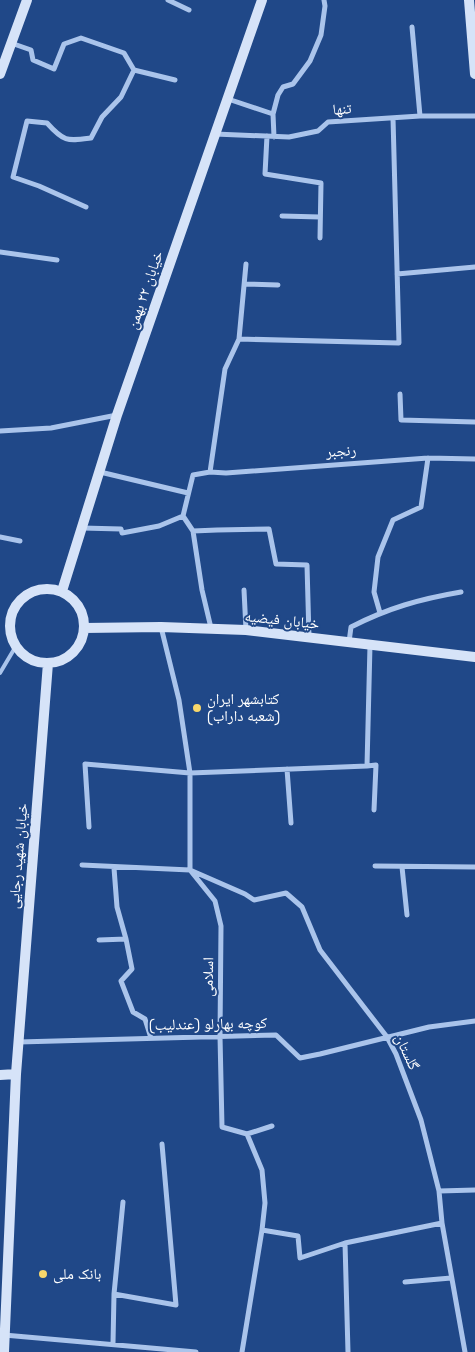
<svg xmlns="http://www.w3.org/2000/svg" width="475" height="1352" viewBox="0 0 475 1352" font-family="'Space Grotesk','Noto Naskh Arabic',sans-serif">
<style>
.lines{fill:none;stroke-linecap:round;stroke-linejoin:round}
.lane{stroke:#aac4eb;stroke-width:4}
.street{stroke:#aac4eb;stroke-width:5}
.secondary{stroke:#d6e3f8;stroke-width:10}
.poi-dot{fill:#f8d76b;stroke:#204888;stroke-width:2}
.labels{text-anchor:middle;stroke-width:4;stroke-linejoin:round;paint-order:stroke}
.street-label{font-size:15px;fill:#fff;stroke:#204888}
.poi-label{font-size:15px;fill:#fff;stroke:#204888;text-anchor:start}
</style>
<rect width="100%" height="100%" fill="#204888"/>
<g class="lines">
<!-- lane -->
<path class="lane" d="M 0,673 L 16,646"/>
<!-- street -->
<path class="street" d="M 168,0 L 189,10
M 412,27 L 420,116
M 11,43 L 31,50 L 33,60 L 54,69 L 64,44 L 81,38 L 124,53 L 134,70 L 175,80
M 228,99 L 273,114 L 278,95 L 283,87 L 293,84 L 310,61 L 321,35 L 325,6 L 324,0
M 273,114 L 274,137
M 215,134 L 289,137 L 318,131 L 328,122 L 420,116 L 475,116
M 267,136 L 265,174 L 321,183 L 320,238
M 86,207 L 39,186 L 13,177 L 27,121 L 47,123 C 64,142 67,141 91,138 L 102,117 L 121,97 L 134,70
M 282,216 L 320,217
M 0,252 L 57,260
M 397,274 L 475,267
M 244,284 L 278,285
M 239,339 L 399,343 L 393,118
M 400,394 L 401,420 L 475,422
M 0,431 L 51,428 L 117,415
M 100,472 L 188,493
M 210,472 L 225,369 L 239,339 L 246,264
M 183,516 L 193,475 L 210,472 L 226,473 L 428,458 L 475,459
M 183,516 L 193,531 L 202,590 L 211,628
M 82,528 L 121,529 L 122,533 L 159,526 L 183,516
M 193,531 L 217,530 L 269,529 L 276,564 L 307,565 L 309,637
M 0,537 L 20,541
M 244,590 L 246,630
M 380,613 L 374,592 L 378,557 L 393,520 L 421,507 L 428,458
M 161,627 L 179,700 L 190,773 L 190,870
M 349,642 L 351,627 C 388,608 420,599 461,592
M 370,645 L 367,766 L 376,765 L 374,810
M 287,769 L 291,823
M 89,827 L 85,764 L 190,773 L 367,766
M 82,865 L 190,870 L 245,894 L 254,900 L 286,893 L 302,907 L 320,950 L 387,1037 L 396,1054 L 421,1120 L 439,1191 L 442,1223 L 465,1352
M 375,866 L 475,867
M 402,867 L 407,915
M 190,870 L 215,901 L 221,926 L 220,1036 L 222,1127 L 247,1134
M 126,939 L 132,969 L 121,981 L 133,1012 L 145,1019 L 151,1038
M 99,940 L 126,939 L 117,907 L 114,868
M 19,1042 L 276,1035 L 300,1058 L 320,1054 L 429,1027 L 475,1021
M 439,1191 L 475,1190
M 262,1230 L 298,1236 L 300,1258 L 345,1243 L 442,1223
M 345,1243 L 348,1352
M 405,1282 L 451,1278
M 114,1294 L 176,1305 L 162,1144
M 4,1335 L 196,1352
M 113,1343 L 114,1294 L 123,1202
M 242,1352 L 262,1230 L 265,1203 L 262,1170 L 247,1134 L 272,1126"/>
<!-- secondary -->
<path class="secondary" d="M 469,0 L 475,74
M 0,74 L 27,0
M10 626a37 37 0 1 1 74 0a37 37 0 1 1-74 0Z
M 62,591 L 117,415 L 262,0
M 84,628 L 161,627 L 246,630 L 475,657
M 0,1075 L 16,1074
M 4,1352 L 16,1074 L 48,663"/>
</g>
<!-- markers -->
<g class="poi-dot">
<circle cx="197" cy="708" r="5"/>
<circle cx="43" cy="1274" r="5"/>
</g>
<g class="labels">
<!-- street labels -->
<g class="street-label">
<text transform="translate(342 109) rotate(-5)" y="5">تنها</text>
<text transform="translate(145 290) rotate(-71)" y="5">خیابان ۲۲ بهمن</text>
<text transform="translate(341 451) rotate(-4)" y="5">رنجبر</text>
<text transform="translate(282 620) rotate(6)" y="5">خیابان فیضیه</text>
<text transform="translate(18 856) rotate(-85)" y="5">خیابان شهید رجایی</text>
<text transform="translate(208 977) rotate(-89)" y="5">اسلامی</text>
<text transform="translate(208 1024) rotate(-1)" y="5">کوچه بهارلو (عندلیب)</text>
<text transform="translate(407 1052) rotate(65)" y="5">گلستان</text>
</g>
<!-- poi labels -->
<g class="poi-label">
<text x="207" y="704">کتابشهر ایران<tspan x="207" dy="17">(شعبه داراب)</tspan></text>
<text x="53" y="1279">بانک ملی</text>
</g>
</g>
</svg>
